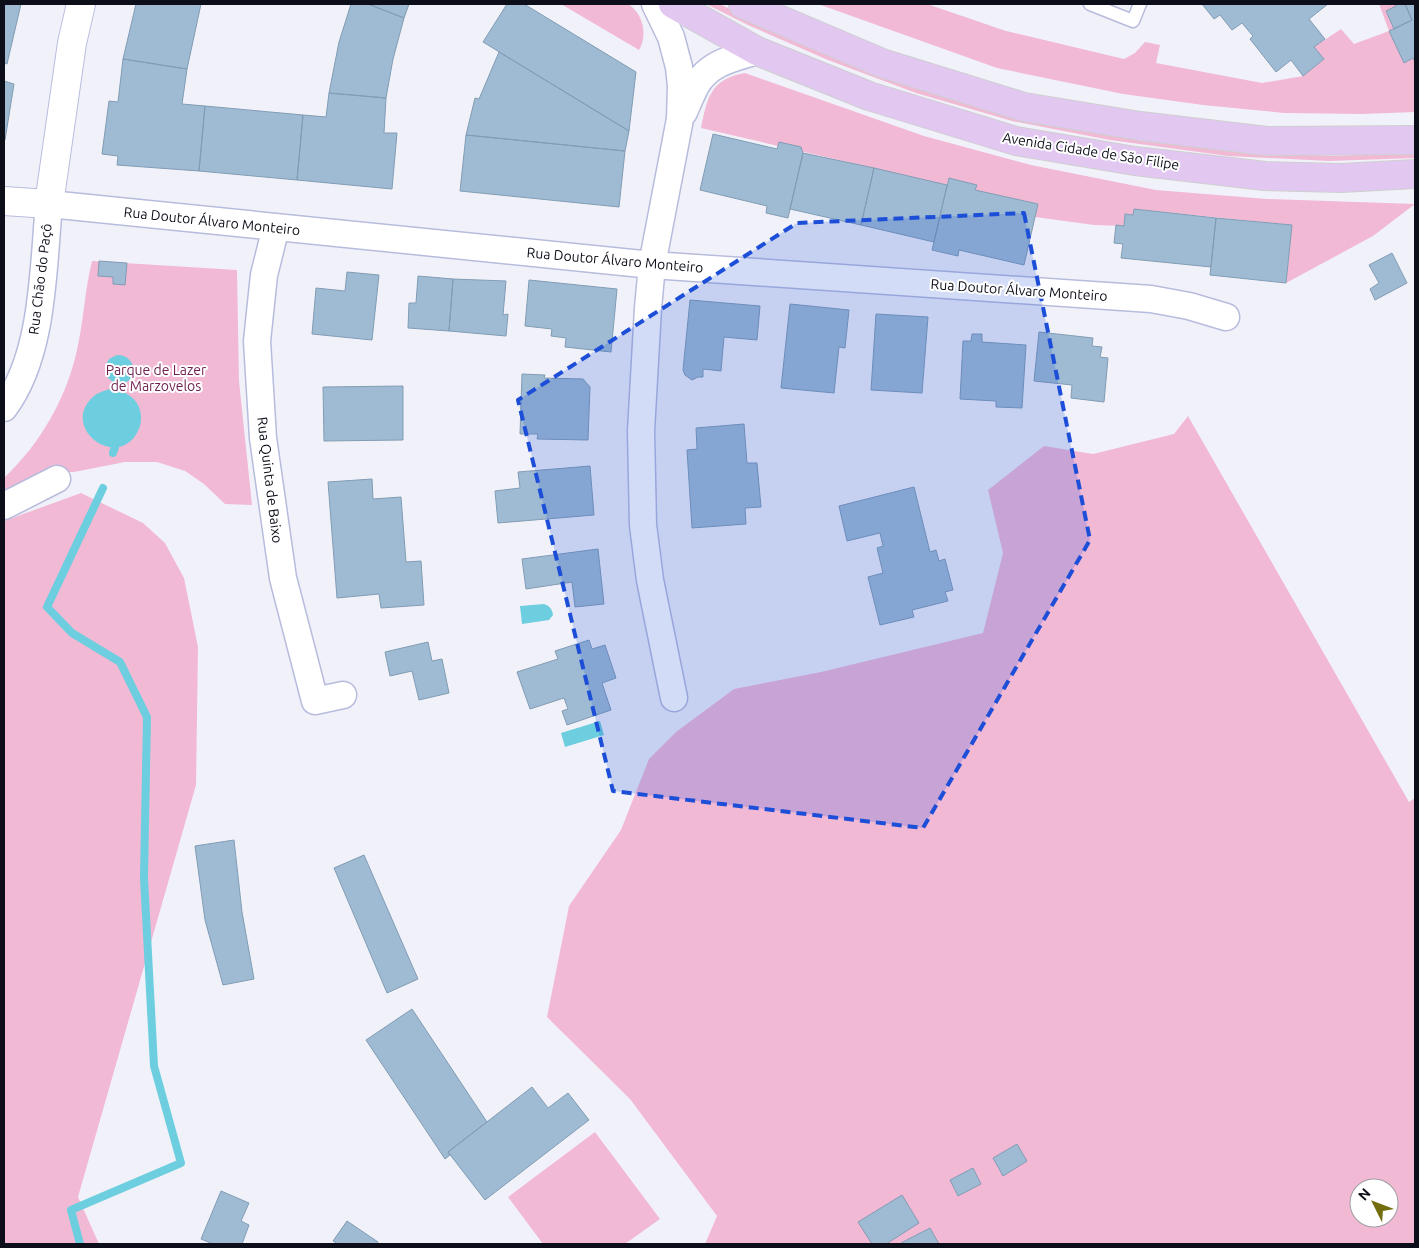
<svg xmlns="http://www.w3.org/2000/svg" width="1419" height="1248" viewBox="0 0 1419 1248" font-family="Ubuntu,sans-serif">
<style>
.green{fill:#f2b9d5;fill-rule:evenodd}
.water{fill:#6ccedf}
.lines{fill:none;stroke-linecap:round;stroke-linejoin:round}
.stream{stroke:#6ccedf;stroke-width:8}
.building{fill:#9fbbd3;stroke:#819cb4}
.service-casing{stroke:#b7bcdd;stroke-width:15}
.minor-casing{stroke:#b7bcdd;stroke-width:29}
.tertiary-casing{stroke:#b7bcdd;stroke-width:30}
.primary-casing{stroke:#cecfd1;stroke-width:30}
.service{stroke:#fff;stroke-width:12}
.minor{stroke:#fff;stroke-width:26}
.tertiary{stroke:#fff;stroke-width:28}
.primary{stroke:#e2c7f1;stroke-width:28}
.marked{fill:#1d4ed8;fill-opacity:0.2;stroke:#1d4ed8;stroke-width:4;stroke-dasharray:10 6;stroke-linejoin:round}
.labels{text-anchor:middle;stroke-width:4;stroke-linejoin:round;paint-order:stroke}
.street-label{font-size:14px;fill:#0c0e19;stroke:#fff}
.park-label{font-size:14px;fill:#6f1f4f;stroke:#fff}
</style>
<rect width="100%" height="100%" fill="#f1f2f9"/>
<!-- green -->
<path class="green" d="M 561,4 L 628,4 C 643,13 648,35 639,50 Z
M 706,4 L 720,4 L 750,19 L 1230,149 L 1330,156 L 1415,153 L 1415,158 L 1329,161 L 1228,156 L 1110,140 L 1012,121 L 916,93 L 828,60 L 748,25 Z
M 818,4 L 927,4 L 1006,31 L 1124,59 L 1135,53 L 1145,42 L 1160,45 L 1156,63 L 1262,83 L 1303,76 L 1324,59 L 1314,47 L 1341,29 L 1354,44 L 1389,31 L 1379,4 L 1395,4 L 1396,6 L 1386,11 L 1394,29 L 1404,62 L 1413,58 L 1415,62 L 1415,112 L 1362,114 L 1284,113 L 1203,105 L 1123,94 L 997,68 Z
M 745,73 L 924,136 L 1031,165 L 1156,190 L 1267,199 L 1415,204 L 1373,236 L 1286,283 L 1292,225 L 1134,209 L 1133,215 L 1125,215 L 1124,226 L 1094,225 L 1035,217 L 1038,204 L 975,190 L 976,185 L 949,178 L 947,185 L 701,128 C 707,97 711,79 745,73 Z
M 92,261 L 237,270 L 239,381 L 252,505 L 225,504 L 204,484 L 185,471 L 157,462 L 125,462 L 74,472 L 53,472 L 4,497 L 4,478 C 41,443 68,396 78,345 C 84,317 85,289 92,261 Z
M 1188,416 L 1409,802 L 1415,798 L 1415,1244 L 705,1244 L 717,1216 L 630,1099 L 547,1017 L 569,906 L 621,830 L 649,759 L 676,732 L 734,689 L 821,672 L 983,633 L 1003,553 L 988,490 L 1044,446 L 1093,454 L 1174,434 ZM 1359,1188 L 1389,1188 L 1389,1218 L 1359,1218 Z
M 81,493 L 143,523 L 165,543 L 184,578 L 198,647 L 196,785 L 78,1197 L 99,1244 L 4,1244 L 4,521 Z
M 595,1132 L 660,1219 L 625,1244 L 543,1244 L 508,1197 Z"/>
<!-- water -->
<path class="water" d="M 117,355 C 137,355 140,381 120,384 L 119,387 C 124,394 134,396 138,405 C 142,413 142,423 138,431 C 118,472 58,427 94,396 C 100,391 109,390 115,387 L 114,383 L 107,377 L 105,367 L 109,359 Z
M 544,604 C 549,606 552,608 553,615 L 549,620 L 522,624 L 520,606 Z
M 600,721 L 604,735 L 565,747 L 561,733 Z"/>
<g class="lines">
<!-- stream -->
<path class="stream" d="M 113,453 L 115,447
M 80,1244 L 71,1210 L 181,1163 L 154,1066 L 144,878 L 147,717 L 120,662 L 72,633 L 47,607 L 103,488"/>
</g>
<!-- building -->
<path class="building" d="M 4,4 L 21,4 L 7,64 L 4,63 Z
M 136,4 L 201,4 L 187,69 L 123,59 Z
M 351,4 L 368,4 L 404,18 L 393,59 L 386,98 L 329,93 L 339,42 Z
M 368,4 L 409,4 L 404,18 Z
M 507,4 L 524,4 L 636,72 L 629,131 L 483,42 Z
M 1202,4 L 1328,4 L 1309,19 L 1325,39 L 1314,47 L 1324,59 L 1303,76 L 1291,60 L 1276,72 L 1250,39 L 1253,36 L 1242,23 L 1232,30 L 1220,15 L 1214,19 Z
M 1395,4 L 1406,4 L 1405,4 L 1412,20 L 1394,29 L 1386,11 L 1396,6 Z
M 1405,4 L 1415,4 L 1415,62 L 1413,58 L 1404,63 L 1389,31 L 1412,20 Z
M 499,52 L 629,131 L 625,151 L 466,135 L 475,98 L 479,99 Z
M 123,59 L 187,69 L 182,104 L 205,106 L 199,171 L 117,165 L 118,156 L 102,154 L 109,101 L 118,102 Z
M 4,81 L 14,84 L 5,140 L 4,140 Z
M 329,93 L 386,98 L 384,133 L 397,133 L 392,189 L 297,180 L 303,115 L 326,117 Z
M 205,106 L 303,115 L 297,180 L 199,171 Z
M 713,134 L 777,149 L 779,142 L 801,147 L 803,153 L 788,218 L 766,213 L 767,206 L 700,190 Z
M 466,135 L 625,151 L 619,207 L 460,191 Z
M 803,153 L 874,168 L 861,225 L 790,209 Z
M 874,168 L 947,185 L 934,242 L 861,225 Z
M 949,178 L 977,185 L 975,190 L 1038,204 L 1024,265 L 959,250 L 958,256 L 932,250 Z
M 1134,209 L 1216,218 L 1211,267 L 1121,258 L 1123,244 L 1114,243 L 1116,225 L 1124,226 L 1125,214 L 1133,215 Z
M 1216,218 L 1292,225 L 1286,283 L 1210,275 Z
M 1392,253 L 1407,283 L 1375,300 L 1370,289 L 1379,283 L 1369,265 Z
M 99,261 L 127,263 L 125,285 L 113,284 L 113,277 L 98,276 Z
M 347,272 L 379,275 L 372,340 L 312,334 L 316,288 L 345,291 Z
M 418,276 L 453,279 L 449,331 L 408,328 L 409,303 L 416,303 Z
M 453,279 L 506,281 L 503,315 L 508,314 L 506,336 L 449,331 Z
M 529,280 L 617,289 L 611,352 L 565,347 L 566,338 L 551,336 L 552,329 L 525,326 Z
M 690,300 L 760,306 L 757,340 L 724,337 L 721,371 L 703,369 L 703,377 L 698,377 L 692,380 L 685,375 L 683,370 Z
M 790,304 L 849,310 L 845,348 L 839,347 L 834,393 L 781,388 Z
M 876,314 L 928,317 L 922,393 L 871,390 Z
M 1039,332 L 1093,338 L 1092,346 L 1102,347 L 1100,357 L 1108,358 L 1104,402 L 1071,398 L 1072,385 L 1034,381 Z
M 972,334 L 982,334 L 982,342 L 1026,345 L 1022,408 L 996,407 L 996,401 L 960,399 L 963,341 L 971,341 Z
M 522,374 L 545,375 L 544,378 L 583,379 L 590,387 L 588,440 L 537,439 L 538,434 L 520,434 Z
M 403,386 L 403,440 L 324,441 L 323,387 Z
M 744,424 L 747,463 L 757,463 L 761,507 L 745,508 L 746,524 L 692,528 L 687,450 L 697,449 L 696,428 Z
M 590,466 L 594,515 L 498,523 L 495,491 L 520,488 L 518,472 Z
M 372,479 L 373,499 L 401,497 L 406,562 L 421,561 L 424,605 L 381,608 L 379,594 L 337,598 L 328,482 Z
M 914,487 L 930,552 L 936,550 L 939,561 L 945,559 L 953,590 L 945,592 L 948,601 L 912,610 L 914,617 L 880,625 L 868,577 L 883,573 L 877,548 L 883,546 L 880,533 L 847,541 L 839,506 Z
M 598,549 L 604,604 L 575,607 L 572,582 L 526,589 L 522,559 Z
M 589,640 L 592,649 L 605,645 L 616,678 L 602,683 L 611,710 L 567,725 L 562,711 L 568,709 L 564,698 L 530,709 L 517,672 L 558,659 L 555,651 Z
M 428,642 L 432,661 L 442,659 L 449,693 L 419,700 L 412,671 L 390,676 L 385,652 Z
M 234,840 L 242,912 L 254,979 L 223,985 L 205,920 L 195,846 Z
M 364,855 L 418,979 L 387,993 L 334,868 Z
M 412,1009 L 487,1122 L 448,1152 L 450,1155 L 445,1159 L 366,1040 Z
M 532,1087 L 548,1108 L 568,1093 L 589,1120 L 485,1200 L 448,1152 Z
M 1017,1144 L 1027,1161 L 1003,1176 L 993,1158 Z
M 973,1168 L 981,1184 L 958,1196 L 950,1180 Z
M 221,1191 L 249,1203 L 241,1221 L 249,1225 L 242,1244 L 213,1244 L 201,1239 Z
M 902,1195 L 919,1223 L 886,1244 L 872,1244 L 858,1222 Z
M 347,1221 L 378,1242 L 377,1244 L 338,1244 L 333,1241 Z
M 930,1228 L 939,1244 L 901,1244 L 901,1243 Z"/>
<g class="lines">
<!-- service casing -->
<g class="service-casing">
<path id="service" d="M 1090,4 L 1133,21 L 1140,4"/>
</g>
<!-- minor casing -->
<g class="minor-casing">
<path id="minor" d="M 655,4 L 671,37 L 679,67 L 681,86 L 680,119 L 652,265 L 648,308 L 641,431 L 643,525 L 650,580 L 674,698
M 684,112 C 688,103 692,93 697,84 C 710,62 735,58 757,51
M 276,227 L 264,275 L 257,341 L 263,438 L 283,578 L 315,701 L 343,695
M 4,408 C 44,355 43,268 49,204 L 652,265 L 1151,299 L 1189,306 L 1226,317
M 4,506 L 57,479"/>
</g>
<!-- tertiary casing -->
<g class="tertiary-casing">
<path id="tertiary" d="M 4,201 L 49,204 L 72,43 L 81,4"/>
</g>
<!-- primary casing -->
<g class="primary-casing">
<path id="primary" d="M 673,4 L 757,51 L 869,96 L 1016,141 L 1135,161 L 1265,176 L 1341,178 L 1415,174
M 743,4 L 882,63 L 1024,107 L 1140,126 L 1267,141 L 1415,140"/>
</g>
<!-- service -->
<use href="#service" class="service"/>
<!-- minor -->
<use href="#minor" class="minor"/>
<!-- tertiary -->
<use href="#tertiary" class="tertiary"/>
<!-- primary -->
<use href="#primary" class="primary"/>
</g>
<!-- marked area -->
<path class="marked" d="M 1024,213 L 1090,540 L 923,828 L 613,791 L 518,400 L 797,223 Z"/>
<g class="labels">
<!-- street labels -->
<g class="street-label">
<text transform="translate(1091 151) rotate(9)" y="5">Avenida Cidade de São Filipe</text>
<text transform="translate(212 221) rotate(6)" y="5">Rua Doutor Álvaro Monteiro</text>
<text transform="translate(615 260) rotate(5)" y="5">Rua Doutor Álvaro Monteiro</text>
<text transform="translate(40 279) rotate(-83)" y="5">Rua Chão do Paçô</text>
<text transform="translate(1019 290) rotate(4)" y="5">Rua Doutor Álvaro Monteiro</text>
<text transform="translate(270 480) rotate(83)" y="5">Rua Quinta de Baixo</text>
</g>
<!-- park labels -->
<g class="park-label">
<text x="156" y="375">Parque de Lazer<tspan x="156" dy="16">de Marzovelos</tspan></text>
</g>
</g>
<!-- border -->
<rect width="1419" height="1248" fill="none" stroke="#0c0e19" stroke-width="10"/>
<!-- north arrow -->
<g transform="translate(1374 1203) rotate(312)"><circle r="24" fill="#ffffff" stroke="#9e9fa3"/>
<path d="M0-4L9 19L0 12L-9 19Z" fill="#726e0e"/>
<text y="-8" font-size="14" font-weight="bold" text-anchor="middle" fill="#0c0e19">N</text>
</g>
</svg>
